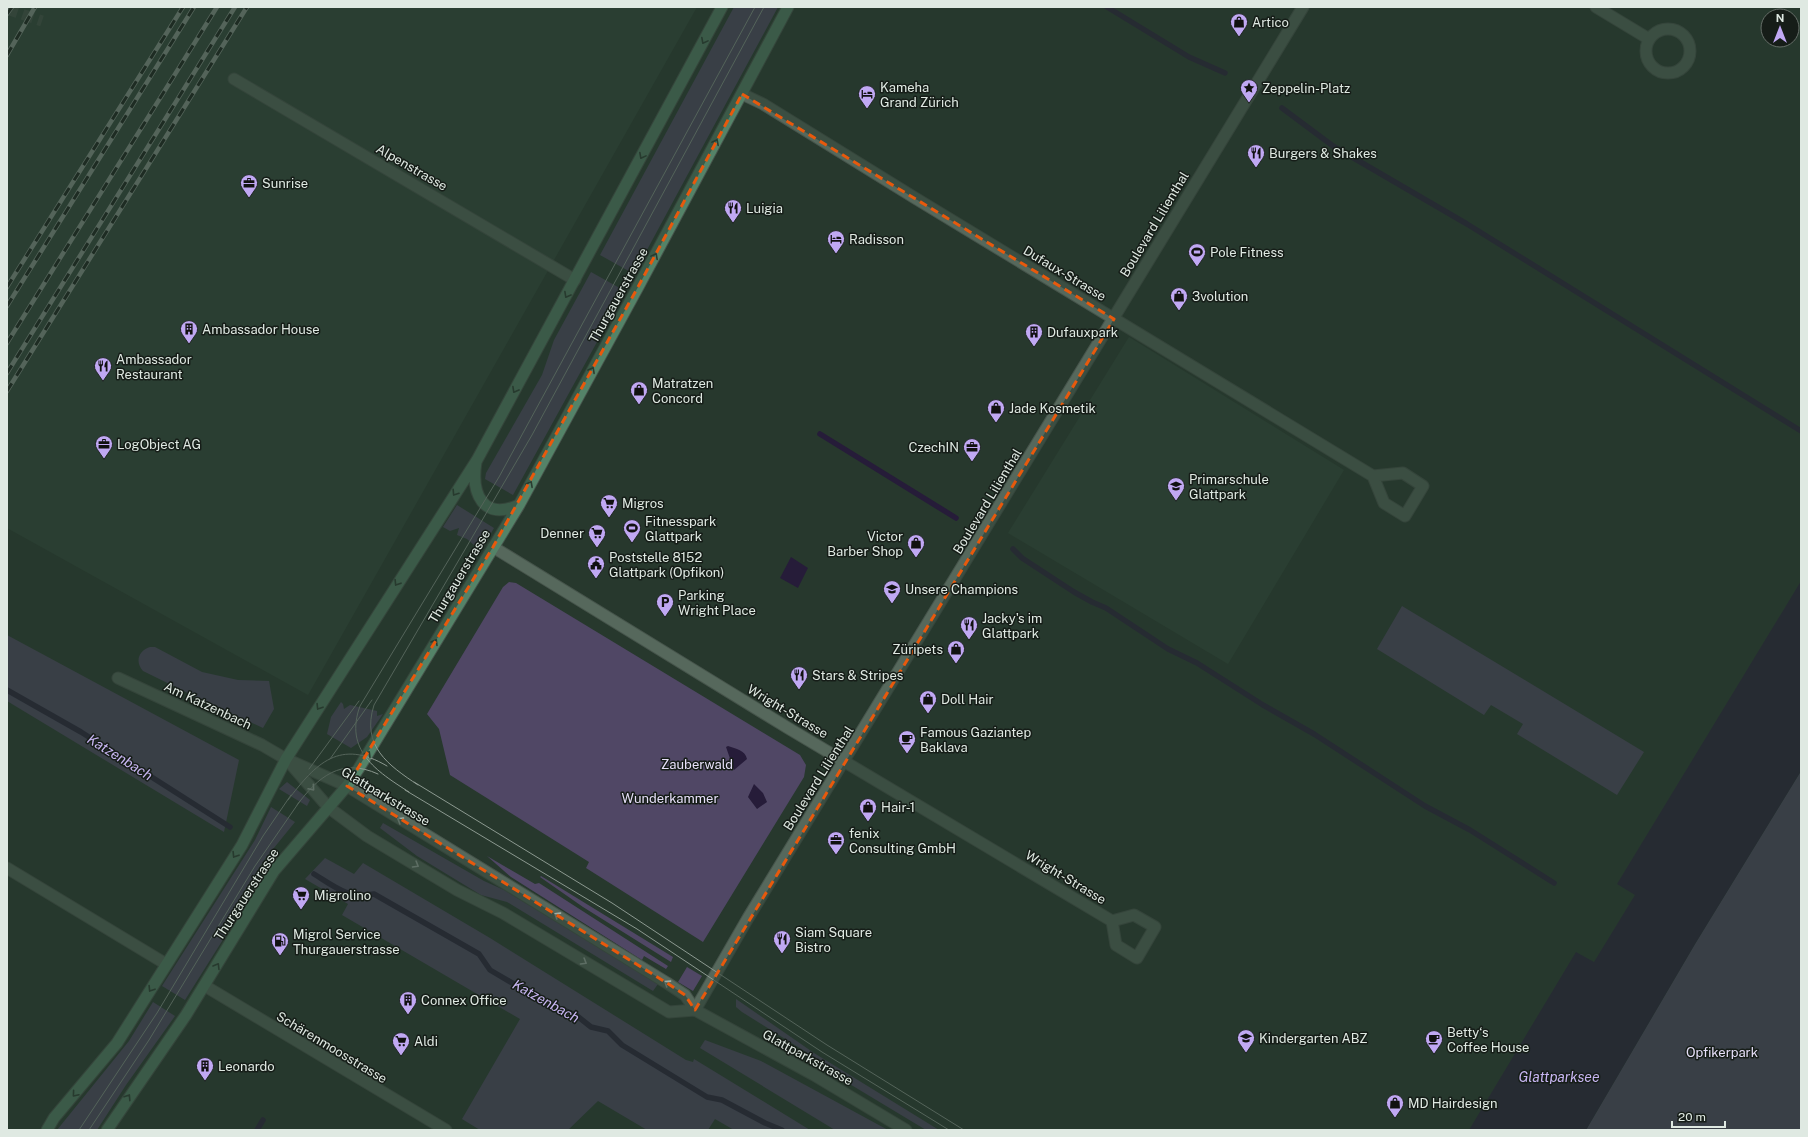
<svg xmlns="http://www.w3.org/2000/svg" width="1808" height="1137" viewBox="0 0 1808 1137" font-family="'Public Sans',sans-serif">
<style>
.built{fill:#2f4638}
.green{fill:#504765}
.water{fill:#261c39}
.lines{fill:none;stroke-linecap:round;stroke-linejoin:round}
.stream{stroke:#261c39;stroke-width:5.5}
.minor-tunnel{stroke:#435348;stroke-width:11;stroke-dasharray:11 5.5;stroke-linecap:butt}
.minor-casing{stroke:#46544b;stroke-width:13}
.tertiary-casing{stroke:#46544b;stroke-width:13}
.secondary-casing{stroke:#46544b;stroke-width:13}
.minor{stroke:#56685c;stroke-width:11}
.tertiary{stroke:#56685c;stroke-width:11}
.secondary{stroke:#548368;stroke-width:11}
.tram{stroke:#8c9990;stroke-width:1}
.rail-casing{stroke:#8c9990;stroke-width:4.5}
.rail{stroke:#161d18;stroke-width:3;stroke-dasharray:9;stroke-linecap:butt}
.oneway{stroke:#293c30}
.oneway2{stroke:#a1afa6}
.marked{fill:none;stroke:#e8590c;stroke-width:3;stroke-dasharray:8 5;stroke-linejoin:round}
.labels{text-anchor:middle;stroke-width:3;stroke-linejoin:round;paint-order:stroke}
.poi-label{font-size:13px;fill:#dfe9e2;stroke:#161d18;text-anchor:start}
.street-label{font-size:13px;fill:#dfe9e2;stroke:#161d18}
.park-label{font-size:13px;fill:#e6dff8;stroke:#161d18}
.water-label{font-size:14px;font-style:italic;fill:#c7b5f1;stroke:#161d18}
</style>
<rect width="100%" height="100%" fill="#27382d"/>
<!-- built -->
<path class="built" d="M 7,7 L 697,7 L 308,695 L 7,528 Z
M 1129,337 L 1344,470 L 1228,664 L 1008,533 Z"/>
<!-- green -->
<path class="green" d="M 734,7 L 778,7 L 634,274 L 600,255 Z
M 591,272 L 625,291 L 513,495 L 485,479 L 486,473 L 542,375 L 554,340 Z
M 457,505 L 494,528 L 482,549 L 481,542 L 475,546 L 467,539 L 457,535 L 459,528 L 450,531 L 443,527 Z
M 509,582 L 516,583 L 800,755 L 806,765 L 804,777 L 703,942 L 586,868 L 589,862 L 450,775 L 439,729 L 427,714 L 503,587 Z
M 1402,606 L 1644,752 L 1617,795 L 1517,734 L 1523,724 L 1491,705 L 1484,715 L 1377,649 Z
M 7,635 L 239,760 L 224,832 L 7,701 Z
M 150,647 L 155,647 L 202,672 L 238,680 L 269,681 L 274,709 L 263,728 L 202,700 L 143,671 C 135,662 138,651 150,647 Z
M 341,702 L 343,704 L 344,709 L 350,705 L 377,711 L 377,716 L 383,714 L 367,737 L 351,748 L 327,734 L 331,717 Z
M 1801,771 L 1801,1130 L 1586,1130 L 1695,944 Z
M 287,782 L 310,800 L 307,806 L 279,789 Z
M 271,807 L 295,822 L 265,859 L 243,893 L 224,938 L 185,1000 L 162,986 L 255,840 Z
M 383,823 L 484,881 L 504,890 L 658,984 L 653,991 L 507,902 L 481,895 L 417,856 L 380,828 Z
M 487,856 L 535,884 L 539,883 L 668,966 L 666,969 L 644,956 L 642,960 L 511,877 Z
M 325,858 L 354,874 L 363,863 L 490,938 L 686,1060 L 693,1062 L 694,1059 L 810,1130 L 734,1130 L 715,1119 L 708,1130 L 647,1130 L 598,1101 L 568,1130 L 480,1130 L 462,1119 L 520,1019 L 342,915 L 348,904 L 305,879 Z
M 541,876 L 673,957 L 671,962 L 583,907 L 540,877 Z
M 687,967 L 702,976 L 693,991 L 678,982 Z
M 736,999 L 814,1053 L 939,1130 L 926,1130 L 848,1083 L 822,1062 L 742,1012 L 736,1007 Z
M 153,1002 L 175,1016 L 126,1085 L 97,1130 L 57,1130 L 129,1041 Z
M 705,1040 L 761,1061 L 888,1130 L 835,1130 L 700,1048 Z"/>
<!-- water -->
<path class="water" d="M 791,557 L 808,568 L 798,588 L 780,578 Z
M 1801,581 L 1801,771 L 1695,944 L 1586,1130 L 1469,1130 L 1576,952 L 1594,962 L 1635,895 L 1617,884 Z
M 728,746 C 736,749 745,750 747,759 L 734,770 L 726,747 Z
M 754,784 L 763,793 L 767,802 L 757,809 L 748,797 Z"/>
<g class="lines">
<!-- stream -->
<path class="stream" d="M 1107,7 L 1189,57 L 1225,73
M 1282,108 L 1333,146 L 1467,224 L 1801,431
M 820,434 L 956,518
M 1013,549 L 1022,558 L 1074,592 L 1092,602 L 1106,608 L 1168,649 L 1197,663 L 1263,705 L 1314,734 L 1425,806 L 1470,830 L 1554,883
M 7,690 L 81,732 L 230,827
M 314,874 C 335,887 348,899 374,894 L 479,954 L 490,970 L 548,1004 L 576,1015 L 591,1027 L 608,1031 L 622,1045 L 707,1097 L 722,1100 L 765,1123 L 782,1130
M 257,1130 L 263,1120"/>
<!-- minor-tunnel -->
<path class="minor-tunnel" d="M 7,9 L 42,21"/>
<!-- minor casing -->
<g class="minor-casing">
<path id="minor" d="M 1596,7 L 1649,39
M1646 51a22 22 0 1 1 44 0a22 22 0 1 1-44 0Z
M 234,79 L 575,280
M 742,94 L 763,104 L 915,198 L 1373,476 L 1384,503 L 1405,516 L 1423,486 L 1403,473 L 1373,476
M 493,547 L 788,728 L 1112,921 L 1134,915 L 1155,927 L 1137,958 L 1116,945 L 1112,921
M 118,678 L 262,745 L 286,759
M 7,868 L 166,964
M 205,986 L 446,1130
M 695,1010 L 748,918 L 1303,7"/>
</g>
<!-- tertiary casing -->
<g class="tertiary-casing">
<path id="tertiary" d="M 286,759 L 347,786 L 667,983 L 685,995 L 695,1010 L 814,1075 L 906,1130
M 289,762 L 328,807 L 367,836 L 457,890 L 503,913 L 669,1012 L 695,1010"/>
</g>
<!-- secondary casing -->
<g class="secondary-casing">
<path id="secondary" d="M 476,462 C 471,494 483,521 519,505
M 47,1130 L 54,1118 L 117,1043 L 242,845 L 286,759 L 477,460 L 722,7
M 107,1130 L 186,1015 L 274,871 L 347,786 L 359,768 L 519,505 L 638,287 L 788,7"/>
</g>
<!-- minor -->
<use href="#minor" class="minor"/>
<!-- tertiary -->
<use href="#tertiary" class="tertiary"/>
<!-- secondary -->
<use href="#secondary" class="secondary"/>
<!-- tram -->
<path class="tram" d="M 330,759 L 372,700
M 309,769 L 359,701
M 414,782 L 612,903 L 827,1045 L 964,1130
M 418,785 C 388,765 361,746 374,705 L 532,435 L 764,7
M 405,790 L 637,929 L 822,1052 L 949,1130
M 409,792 C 376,771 344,750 360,706 L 499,477 L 755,7
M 288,800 C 316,763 340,738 387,766
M 297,805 C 318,777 341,757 378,774
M 79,1130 L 157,1013 L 263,836 L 291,795
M 89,1130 L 149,1040 L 255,866 L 300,801"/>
<!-- rail casing -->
<g class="rail-casing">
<path id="rail" d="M 7,14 L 12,7
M 7,55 L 35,7
M 7,287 L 183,7
M 7,306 L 194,7
M 7,343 L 217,7
M 7,373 L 235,7
M 7,391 L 247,7"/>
</g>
<!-- rail -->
<use href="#rail" class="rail"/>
</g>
<!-- one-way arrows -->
<defs><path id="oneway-chevron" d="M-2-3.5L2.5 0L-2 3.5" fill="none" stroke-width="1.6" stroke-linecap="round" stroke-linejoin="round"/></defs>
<g class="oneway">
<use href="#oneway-chevron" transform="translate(704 41) rotate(118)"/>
<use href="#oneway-chevron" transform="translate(716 142) rotate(-62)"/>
<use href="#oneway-chevron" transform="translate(642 156) rotate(118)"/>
<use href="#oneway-chevron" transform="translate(655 256) rotate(-62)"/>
<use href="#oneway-chevron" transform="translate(567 295) rotate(119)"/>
<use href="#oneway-chevron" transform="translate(592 370) rotate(-61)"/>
<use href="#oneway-chevron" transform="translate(515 390) rotate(119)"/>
<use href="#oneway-chevron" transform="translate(530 484) rotate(-61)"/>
<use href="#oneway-chevron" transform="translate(455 493) rotate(123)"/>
<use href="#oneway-chevron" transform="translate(397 583) rotate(122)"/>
<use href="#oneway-chevron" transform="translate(435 642) rotate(-59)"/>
<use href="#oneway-chevron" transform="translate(319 707) rotate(122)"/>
<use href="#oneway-chevron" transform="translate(368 754) rotate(-59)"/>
<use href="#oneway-chevron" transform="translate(235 855) rotate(122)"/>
<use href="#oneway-chevron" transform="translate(217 966) rotate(-59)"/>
<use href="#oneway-chevron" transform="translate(151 989) rotate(122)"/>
<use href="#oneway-chevron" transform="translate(75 1094) rotate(130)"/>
<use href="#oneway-chevron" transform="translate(128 1097) rotate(-57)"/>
</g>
<g class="oneway2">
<use href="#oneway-chevron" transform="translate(312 788) rotate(49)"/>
<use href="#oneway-chevron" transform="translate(400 820) rotate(-149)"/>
<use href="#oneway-chevron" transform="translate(416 865) rotate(31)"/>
<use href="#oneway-chevron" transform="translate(557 915) rotate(-148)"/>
<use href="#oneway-chevron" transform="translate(584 962) rotate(31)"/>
<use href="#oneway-chevron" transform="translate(667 983) rotate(-147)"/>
</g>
<!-- marked area -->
<path d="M0 0H1808V1137H0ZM 742,94 L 1114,319 L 695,1010 L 685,995 L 667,983 L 347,786 L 493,547 L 638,287 Z" fill="#27382d" fill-opacity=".55" fill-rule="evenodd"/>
<path class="marked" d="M 742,94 L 1114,319 L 695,1010 L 685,995 L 667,983 L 347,786 L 493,547 L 638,287 Z"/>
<!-- icons -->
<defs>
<g id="shop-pin" transform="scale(0.9)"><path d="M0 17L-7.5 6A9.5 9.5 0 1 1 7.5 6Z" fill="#c0a8f3" stroke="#161d18"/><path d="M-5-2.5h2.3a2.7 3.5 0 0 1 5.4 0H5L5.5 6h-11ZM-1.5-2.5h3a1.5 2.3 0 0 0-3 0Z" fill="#111"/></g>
<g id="sight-pin" transform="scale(0.9)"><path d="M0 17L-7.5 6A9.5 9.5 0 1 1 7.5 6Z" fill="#c0a8f3" stroke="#161d18"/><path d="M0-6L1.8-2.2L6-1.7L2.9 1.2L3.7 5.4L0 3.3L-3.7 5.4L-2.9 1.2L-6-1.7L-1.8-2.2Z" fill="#111"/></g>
<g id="hotel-pin" transform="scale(0.9)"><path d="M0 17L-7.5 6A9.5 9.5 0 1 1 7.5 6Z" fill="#c0a8f3" stroke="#161d18"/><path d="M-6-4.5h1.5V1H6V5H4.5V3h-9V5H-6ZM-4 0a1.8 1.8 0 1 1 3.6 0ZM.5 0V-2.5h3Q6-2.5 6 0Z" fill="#111"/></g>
<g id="restaurant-pin" transform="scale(0.9)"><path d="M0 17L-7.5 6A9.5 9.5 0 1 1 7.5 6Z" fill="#c0a8f3" stroke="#161d18"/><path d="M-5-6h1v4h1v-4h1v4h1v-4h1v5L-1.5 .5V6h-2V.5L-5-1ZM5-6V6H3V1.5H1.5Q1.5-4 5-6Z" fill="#111"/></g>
<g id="office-pin" transform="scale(0.9)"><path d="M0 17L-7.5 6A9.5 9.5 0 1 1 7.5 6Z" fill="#c0a8f3" stroke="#161d18"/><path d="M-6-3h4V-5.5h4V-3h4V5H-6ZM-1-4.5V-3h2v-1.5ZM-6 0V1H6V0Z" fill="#111"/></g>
<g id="stadium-pin" transform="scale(0.9)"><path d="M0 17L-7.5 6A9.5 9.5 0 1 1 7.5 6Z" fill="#c0a8f3" stroke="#161d18"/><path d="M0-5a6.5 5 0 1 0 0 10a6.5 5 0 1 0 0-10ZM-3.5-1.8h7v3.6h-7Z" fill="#111"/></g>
<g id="building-pin" transform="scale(0.9)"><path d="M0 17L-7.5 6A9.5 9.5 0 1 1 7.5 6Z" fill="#c0a8f3" stroke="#161d18"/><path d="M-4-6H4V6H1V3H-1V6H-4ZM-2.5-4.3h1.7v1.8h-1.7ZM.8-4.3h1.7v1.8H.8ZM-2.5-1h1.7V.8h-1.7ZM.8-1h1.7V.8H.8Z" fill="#111"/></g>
<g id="school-pin" transform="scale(0.9)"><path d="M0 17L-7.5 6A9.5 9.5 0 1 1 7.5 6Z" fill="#c0a8f3" stroke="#161d18"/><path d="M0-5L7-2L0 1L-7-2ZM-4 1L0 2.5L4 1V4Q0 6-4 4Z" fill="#111"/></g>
<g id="supermarket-pin" transform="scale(0.9)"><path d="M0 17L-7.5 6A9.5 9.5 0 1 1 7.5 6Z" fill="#c0a8f3" stroke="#161d18"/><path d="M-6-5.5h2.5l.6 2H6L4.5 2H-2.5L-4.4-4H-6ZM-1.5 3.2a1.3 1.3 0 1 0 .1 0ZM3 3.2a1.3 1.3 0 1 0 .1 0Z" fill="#111"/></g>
<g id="civic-pin" transform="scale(0.9)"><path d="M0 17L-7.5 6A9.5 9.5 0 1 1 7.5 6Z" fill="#c0a8f3" stroke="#161d18"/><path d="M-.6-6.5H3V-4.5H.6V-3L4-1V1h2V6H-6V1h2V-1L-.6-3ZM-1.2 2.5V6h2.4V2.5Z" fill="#111"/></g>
<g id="parking-pin" transform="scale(0.9)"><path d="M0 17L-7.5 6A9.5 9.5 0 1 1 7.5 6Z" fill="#c0a8f3" stroke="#161d18"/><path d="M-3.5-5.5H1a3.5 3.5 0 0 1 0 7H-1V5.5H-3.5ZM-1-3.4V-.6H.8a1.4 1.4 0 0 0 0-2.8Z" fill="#111"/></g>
<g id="cafe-pin" transform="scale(0.9)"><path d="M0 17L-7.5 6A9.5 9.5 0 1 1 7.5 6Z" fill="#c0a8f3" stroke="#161d18"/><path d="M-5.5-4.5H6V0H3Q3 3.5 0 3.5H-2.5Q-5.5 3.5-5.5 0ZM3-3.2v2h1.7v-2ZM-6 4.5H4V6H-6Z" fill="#111"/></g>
<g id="fuel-pin" transform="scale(0.9)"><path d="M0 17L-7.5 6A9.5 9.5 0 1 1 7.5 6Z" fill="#c0a8f3" stroke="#161d18"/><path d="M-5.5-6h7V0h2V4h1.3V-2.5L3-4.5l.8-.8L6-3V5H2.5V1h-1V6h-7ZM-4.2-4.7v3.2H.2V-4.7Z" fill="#111"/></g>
</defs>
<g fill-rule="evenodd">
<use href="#shop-pin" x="1239" y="22"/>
<use href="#sight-pin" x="1249" y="88"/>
<use href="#hotel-pin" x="867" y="94"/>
<use href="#restaurant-pin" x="1256" y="153"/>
<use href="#office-pin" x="249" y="183"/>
<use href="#restaurant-pin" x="733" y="208"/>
<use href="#hotel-pin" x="836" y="239"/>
<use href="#stadium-pin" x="1197" y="252"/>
<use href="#shop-pin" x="1179" y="296"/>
<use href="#building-pin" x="189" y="329"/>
<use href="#building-pin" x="1034" y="332"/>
<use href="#restaurant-pin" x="103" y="366"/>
<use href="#shop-pin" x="639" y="390"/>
<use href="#shop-pin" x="996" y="408"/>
<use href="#office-pin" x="104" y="444"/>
<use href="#office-pin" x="972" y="447"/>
<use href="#school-pin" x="1176" y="486"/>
<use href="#supermarket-pin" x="609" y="503"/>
<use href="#stadium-pin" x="632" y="528"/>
<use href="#supermarket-pin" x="597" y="533"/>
<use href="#shop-pin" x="916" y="543"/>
<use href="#civic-pin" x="596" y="564"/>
<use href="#school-pin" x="892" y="589"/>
<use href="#parking-pin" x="665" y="602"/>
<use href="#restaurant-pin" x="969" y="625"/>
<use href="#shop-pin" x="956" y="649"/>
<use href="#restaurant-pin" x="799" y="675"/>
<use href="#shop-pin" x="928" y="699"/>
<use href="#cafe-pin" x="907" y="739"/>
<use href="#shop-pin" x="868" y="807"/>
<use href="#office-pin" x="836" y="840"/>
<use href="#supermarket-pin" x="301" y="895"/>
<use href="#restaurant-pin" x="782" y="939"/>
<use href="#fuel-pin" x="280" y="941"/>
<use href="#building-pin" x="408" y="1000"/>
<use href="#school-pin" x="1246" y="1038"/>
<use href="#cafe-pin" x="1434" y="1039"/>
<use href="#supermarket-pin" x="401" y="1041"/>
<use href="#building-pin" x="205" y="1066"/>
<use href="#shop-pin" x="1395" y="1103"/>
</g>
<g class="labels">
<!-- poi labels -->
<g class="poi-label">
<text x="1252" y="27">Artico</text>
<text x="880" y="92">Kameha<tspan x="880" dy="15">Grand Zürich</tspan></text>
<text x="1262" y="93">Zeppelin-Platz</text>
<text x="1269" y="158">Burgers &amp; Shakes</text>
<text x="262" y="188">Sunrise</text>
<text x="746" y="213">Luigia</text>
<text x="849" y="244">Radisson</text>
<text x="1210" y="257">Pole Fitness</text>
<text x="1192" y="301">3volution</text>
<text x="202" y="334">Ambassador House</text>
<text x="1047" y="337">Dufauxpark</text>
<text x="116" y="364">Ambassador<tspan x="116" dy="15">Restaurant</tspan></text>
<text x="652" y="388">Matratzen<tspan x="652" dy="15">Concord</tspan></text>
<text x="1009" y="413">Jade Kosmetik</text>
<text x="117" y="449">LogObject AG</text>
<text x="959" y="452" text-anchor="end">CzechIN</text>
<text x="1189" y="484">Primarschule<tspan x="1189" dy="15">Glattpark</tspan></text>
<text x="622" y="508">Migros</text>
<text x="645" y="526">Fitnesspark<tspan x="645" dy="15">Glattpark</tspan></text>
<text x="584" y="538" text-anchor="end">Denner</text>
<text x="903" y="541" text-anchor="end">Victor<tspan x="903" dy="15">Barber Shop</tspan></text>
<text x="609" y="562">Poststelle 8152<tspan x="609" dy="15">Glattpark (Opfikon)</tspan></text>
<text x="905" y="594">Unsere Champions</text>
<text x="678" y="600">Parking<tspan x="678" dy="15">Wright Place</tspan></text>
<text x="982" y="623">Jacky's im<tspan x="982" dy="15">Glattpark</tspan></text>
<text x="943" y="654" text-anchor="end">Züripets</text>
<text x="812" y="680">Stars &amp; Stripes</text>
<text x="941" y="704">Doll Hair</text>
<text x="920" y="737">Famous Gaziantep<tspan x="920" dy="15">Baklava</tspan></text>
<text x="881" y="812">Hair-1</text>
<text x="849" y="838">fenix<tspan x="849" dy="15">Consulting GmbH</tspan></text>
<text x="314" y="900">Migrolino</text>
<text x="795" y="937">Siam Square<tspan x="795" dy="15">Bistro</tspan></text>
<text x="293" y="939">Migrol Service<tspan x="293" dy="15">Thurgauerstrasse</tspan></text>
<text x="421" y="1005">Connex Office</text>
<text x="1447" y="1037">Betty‘s<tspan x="1447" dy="15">Coffee House</tspan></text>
<text x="1259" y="1043">Kindergarten ABZ</text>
<text x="414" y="1046">Aldi</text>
<text x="218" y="1071">Leonardo</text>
<text x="1408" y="1108">MD Hairdesign</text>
</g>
<!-- street labels -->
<g class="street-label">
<text transform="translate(412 167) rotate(30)" y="5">Alpenstrasse</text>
<text transform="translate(1154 224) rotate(-59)" y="5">Boulevard Lilienthal</text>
<text transform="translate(1065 273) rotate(31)" y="5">Dufaux-Strasse</text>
<text transform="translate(618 295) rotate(-61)" y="5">Thurgauerstrasse</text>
<text transform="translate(987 501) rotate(-59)" y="5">Boulevard Lilienthal</text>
<text transform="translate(459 576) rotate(-59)" y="5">Thurgauerstrasse</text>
<text transform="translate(208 705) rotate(25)" y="5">Am Katzenbach</text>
<text transform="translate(788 711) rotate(31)" y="5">Wright-Strasse</text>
<text transform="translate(818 778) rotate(-58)" y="5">Boulevard Lilienthal</text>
<text transform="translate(386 796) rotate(31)" y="5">Glattparkstrasse</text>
<text transform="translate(1066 877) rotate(31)" y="5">Wright-Strasse</text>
<text transform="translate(246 894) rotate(-57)" y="5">Thurgauerstrasse</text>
<text transform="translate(332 1047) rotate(31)" y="5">Schärenmoosstrasse</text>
<text transform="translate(808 1057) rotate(29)" y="5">Glattparkstrasse</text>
</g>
<!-- park labels -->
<g class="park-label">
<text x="697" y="769">Zauberwald</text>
<text x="670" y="803">Wunderkammer</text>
<text x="1722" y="1057">Opfikerpark</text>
</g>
<!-- water labels -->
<g class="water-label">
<text transform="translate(120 757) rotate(32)" y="5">Katzenbach</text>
<text transform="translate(546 1001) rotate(29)" y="5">Katzenbach</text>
<text x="1559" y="1082">Glattparksee</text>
</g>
</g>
<!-- border -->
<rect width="1808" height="1137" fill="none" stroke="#dfe9e2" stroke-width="16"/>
<!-- north arrow -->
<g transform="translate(1780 28)"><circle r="19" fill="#161d18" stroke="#666f69"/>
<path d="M0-3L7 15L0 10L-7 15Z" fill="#c0a8f3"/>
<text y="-6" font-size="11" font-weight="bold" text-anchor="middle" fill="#dfe9e2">N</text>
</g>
<!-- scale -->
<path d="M1672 1121v6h53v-6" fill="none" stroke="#dfe9e2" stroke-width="2"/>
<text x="1678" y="1121" font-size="12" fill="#dfe9e2" stroke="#161d18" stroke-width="3" paint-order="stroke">20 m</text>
</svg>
